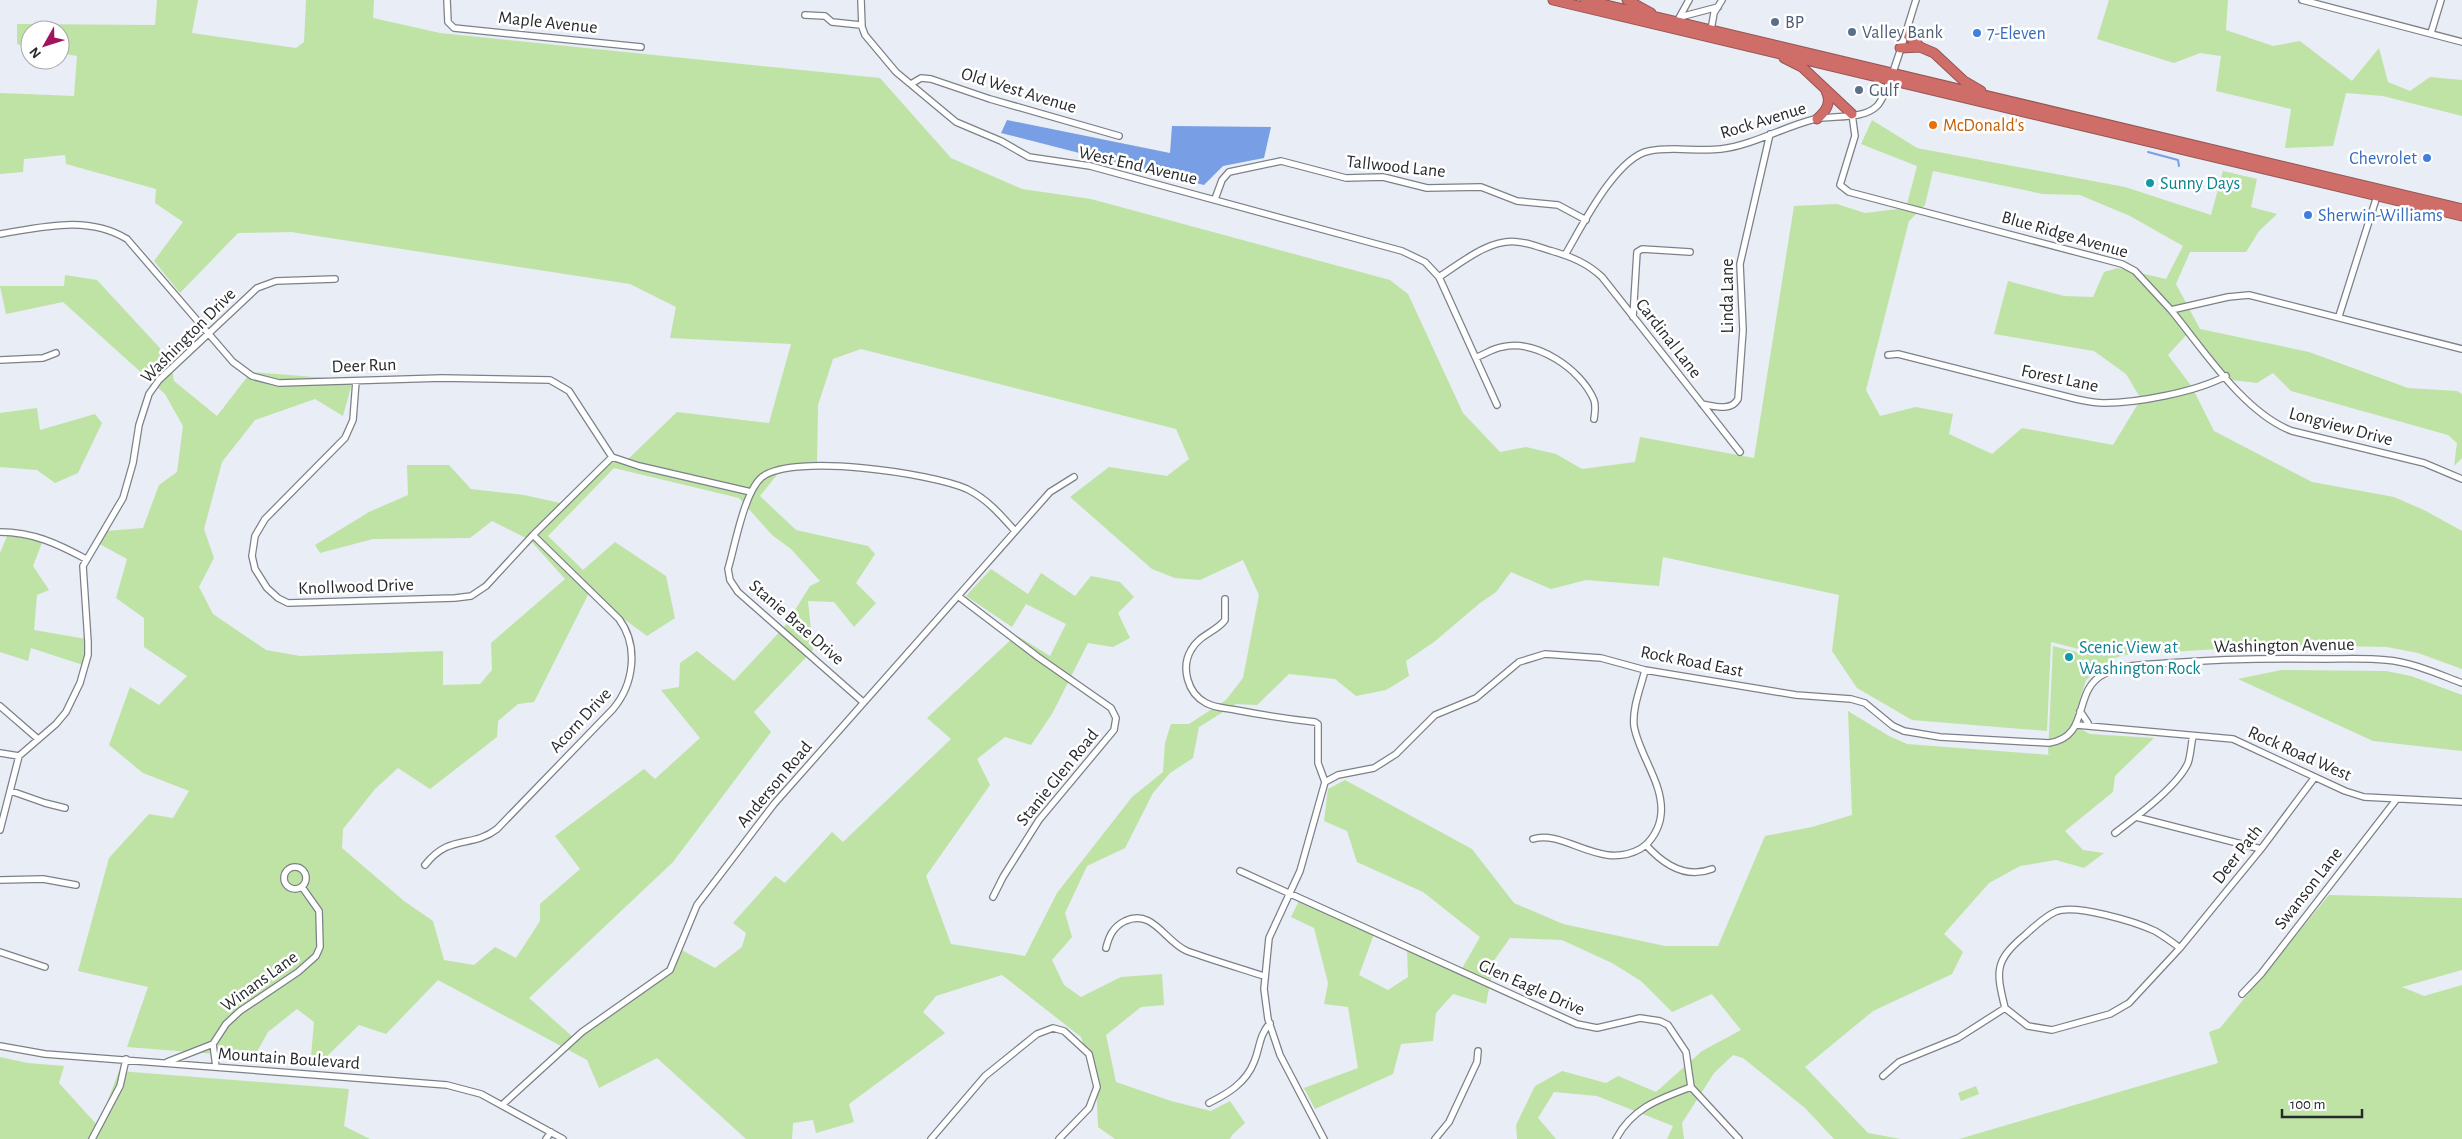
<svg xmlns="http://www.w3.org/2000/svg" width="2462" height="1139" viewBox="0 0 2462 1139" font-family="'Alegreya Sans',sans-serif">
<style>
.green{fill:#bee3a5;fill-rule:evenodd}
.water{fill:#789fe5}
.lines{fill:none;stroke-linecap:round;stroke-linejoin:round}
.stream{stroke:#789fe5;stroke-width:2}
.minor-casing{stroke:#7c8189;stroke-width:8}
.highway-casing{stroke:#945553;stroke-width:11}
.minor{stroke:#fff;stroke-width:5.5}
.highway{stroke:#cf6d68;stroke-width:9}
.service-dot{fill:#5c6f8a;stroke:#fff;stroke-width:2}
.shop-dot{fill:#3f7fe0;stroke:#fff;stroke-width:2}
.food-dot{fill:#e8710a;stroke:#fff;stroke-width:2}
.culture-dot{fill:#0f9aa8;stroke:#fff;stroke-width:2}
.labels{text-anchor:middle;stroke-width:5;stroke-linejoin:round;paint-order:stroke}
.street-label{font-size:18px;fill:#27292d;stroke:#fff}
.service-label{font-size:18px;fill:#4e5e75;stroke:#fff;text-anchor:start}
.shop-label{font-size:18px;fill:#366cbe;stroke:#fff;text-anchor:start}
.food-label{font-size:18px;fill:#c56008;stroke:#fff;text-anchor:start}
.culture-label{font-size:18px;fill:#0d838f;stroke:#fff;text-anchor:start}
</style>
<rect width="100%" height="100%" fill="#e8edf6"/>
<!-- green -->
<path class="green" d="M 157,0 L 198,0 L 192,33 L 296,48 L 304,42 L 306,0 L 374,0 L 373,18 L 440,33 L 880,78 L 951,158 L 1022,189 L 1091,199 L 1390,280 L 1408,294 L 1463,413 L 1500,452 L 1526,447 L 1556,454 L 1582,469 L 1635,462 L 1640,437 L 1754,458 L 1794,206 L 1837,204 L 1865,213 L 1906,208 L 1917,166 L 1861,144 L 1872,120 L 1917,148 L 2125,187 L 2211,215 L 2223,171 L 2257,179 L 2251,207 L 2277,214 L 2259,231 L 2246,252 L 2190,252 L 2176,284 L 2200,329 L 2309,352 L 2408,388 L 2457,391 L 2462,394 L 2462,458 L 2454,466 L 2457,443 L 2448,435 L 2291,391 L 2273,373 L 2257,383 L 2232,380 L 2189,332 L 2168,355 L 2192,387 L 2214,431 L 2312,482 L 2394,497 L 2426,511 L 2462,531 L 2462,669 L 2418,653 L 2387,647 L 2280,645 L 2124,655 L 2108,660 L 2110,661 L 2086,680 L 2072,724 L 2090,734 L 2154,738 L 2115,776 L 2113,792 L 2065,831 L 2083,850 L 2104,853 L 2084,868 L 2056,860 L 2020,866 L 1989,883 L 1944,934 L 1963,952 L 1952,974 L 1873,1011 L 1805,1067 L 1868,1133 L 1901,1139 L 1834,1139 L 1805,1108 L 1743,1058 L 1733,1055 L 1714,1073 L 1682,1123 L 1684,1139 L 1667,1139 L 1673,1126 L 1597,1096 L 1554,1092 L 1538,1118 L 1556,1139 L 1517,1139 L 1516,1125 L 1535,1086 L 1562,1071 L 1606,1083 L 1618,1076 L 1656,1092 L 1702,1051 L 1741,1030 L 1712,994 L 1672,1012 L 1641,981 L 1612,963 L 1562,940 L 1510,938 L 1495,959 L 1486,1004 L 1453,994 L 1436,1013 L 1433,1041 L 1401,1044 L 1393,1074 L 1315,1109 L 1304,1088 L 1358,1068 L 1348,1007 L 1324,1004 L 1328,983 L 1314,928 L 1291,917 L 1300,899 L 1374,934 L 1359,975 L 1388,990 L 1408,977 L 1407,948 L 1460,972 L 1480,937 L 1423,892 L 1357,862 L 1347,831 L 1324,821 L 1328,789 L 1345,780 L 1472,849 L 1514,903 L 1563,924 L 1665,946 L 1718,946 L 1765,836 L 1812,827 L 1852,815 L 1848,711 L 1889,736 L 1907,744 L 2051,755 L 2048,754 L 2053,646 L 2085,654 L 2087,651 L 2051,642 L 2047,731 L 1912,720 L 1857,688 L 1832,651 L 1839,595 L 1663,557 L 1659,586 L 1586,580 L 1551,589 L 1511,572 L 1496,592 L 1480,603 L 1434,642 L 1406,661 L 1409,676 L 1386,690 L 1356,696 L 1335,679 L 1289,674 L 1257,705 L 1236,704 L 1199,727 L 1193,758 L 1170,773 L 1153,793 L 1125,848 L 1087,866 L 1065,913 L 1072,937 L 1052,960 L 1064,985 L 1081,997 L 1121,977 L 1162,974 L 1164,1005 L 1141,1007 L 1106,1035 L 1116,1082 L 1171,1101 L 1211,1111 L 1230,1101 L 1245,1123 L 1232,1135 L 1230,1139 L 1115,1139 L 1098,1127 L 1096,1080 L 1081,1037 L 1002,975 L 936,996 L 923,1012 L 945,1033 L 849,1104 L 854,1122 L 816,1133 L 813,1120 L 793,1123 L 792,1139 L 746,1139 L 657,1058 L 599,1088 L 587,1060 L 438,980 L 386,1034 L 359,1025 L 321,1062 L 318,1062 L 311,1056 L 314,1022 L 297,1009 L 268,1032 L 254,1057 L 127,1047 L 148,987 L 78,971 L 109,858 L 149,814 L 173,818 L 189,791 L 143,773 L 109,745 L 130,687 L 159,705 L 187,676 L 144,647 L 144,618 L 116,598 L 127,559 L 98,543 L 106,531 L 143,528 L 159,485 L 177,472 L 183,426 L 165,394 L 63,302 L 6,314 L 0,286 L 64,286 L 65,275 L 97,280 L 170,359 L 174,381 L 217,416 L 251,372 L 353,380 L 343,416 L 315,399 L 255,420 L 222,462 L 204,529 L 214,558 L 199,587 L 213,614 L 266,650 L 300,656 L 443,651 L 443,685 L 480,684 L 492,670 L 491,643 L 565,579 L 530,540 L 492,521 L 470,538 L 373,539 L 320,553 L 315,545 L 369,512 L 408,495 L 407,465 L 449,465 L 471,489 L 524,495 L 565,504 L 613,460 L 624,463 L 677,412 L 769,423 L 791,344 L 670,338 L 676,307 L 630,284 L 291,232 L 238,233 L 180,293 L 154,261 L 183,222 L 155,203 L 156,189 L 66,164 L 65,155 L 24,159 L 23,172 L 0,174 L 0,93 L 74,96 L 77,56 L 60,53 L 60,30 L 30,30 L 30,47 L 17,44 L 17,24 L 155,25 ZM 1933,171 L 2043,194 L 2080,195 L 2130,216 L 2183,246 L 2166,279 L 2118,268 L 2104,272 L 2093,297 L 2064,296 L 2008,281 L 1994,334 L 2094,351 L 2126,374 L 2141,399 L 2113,445 L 2022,428 L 1992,454 L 1949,434 L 1953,414 L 1916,407 L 1880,416 L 1866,390 L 1909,221 L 1925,205 ZM 861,349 L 1176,429 L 1189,459 L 1167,476 L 1109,467 L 1070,497 L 1152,569 L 1175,578 L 1200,580 L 1243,560 L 1259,595 L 1243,678 L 1226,700 L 1189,724 L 1171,724 L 1165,743 L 1163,772 L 1132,797 L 1057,893 L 1025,956 L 951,944 L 926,876 L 990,785 L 977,759 L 1005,737 L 1031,745 L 1052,714 L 1088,643 L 1113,647 L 1130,638 L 1118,613 L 1134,597 L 1120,582 L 1091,576 L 1075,596 L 1041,573 L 1028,594 L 991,569 L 966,596 L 1012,627 L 1026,604 L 1066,624 L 1050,656 L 1016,635 L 927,718 L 951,739 L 843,842 L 832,832 L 785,883 L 775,876 L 733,923 L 746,933 L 742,947 L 715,968 L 678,948 L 660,978 L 574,1038 L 529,998 L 673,862 L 771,732 L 754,712 L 813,650 L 808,601 L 834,602 L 854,627 L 876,603 L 856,583 L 875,554 L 868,546 L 796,530 L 760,496 L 780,471 L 817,465 L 818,405 L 833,359 ZM 614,468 L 739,498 L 772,535 L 791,549 L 820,581 L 810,586 L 785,626 L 734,681 L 697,651 L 680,663 L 679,687 L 661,690 L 700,738 L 655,779 L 644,769 L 555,836 L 580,869 L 540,904 L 540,921 L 516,958 L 495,947 L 474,965 L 444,960 L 433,921 L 404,901 L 342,848 L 343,829 L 375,789 L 398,768 L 430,789 L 497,737 L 498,721 L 518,704 L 534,702 L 589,593 L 647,636 L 675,618 L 666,576 L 615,542 L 583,570 L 548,536 Z
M 2109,0 L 2228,0 L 2226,30 L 2273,46 L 2300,41 L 2352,81 L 2379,48 L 2388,82 L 2410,91 L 2430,77 L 2462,80 L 2462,116 L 2383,96 L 2346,93 L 2333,146 L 2285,148 L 2291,109 L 2216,91 L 2221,56 L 2200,53 L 2174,63 L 2097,39 Z
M 37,408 L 40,430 L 95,414 L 102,423 L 78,473 L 55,483 L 37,470 L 0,467 L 0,413 Z
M 10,529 L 45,535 L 33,566 L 49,590 L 37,595 L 34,630 L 92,640 L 86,666 L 31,648 L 28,661 L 0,652 L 0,553 Z
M 2281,670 L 2386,671 L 2411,676 L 2462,695 L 2462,751 L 2373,741 L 2238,679 Z
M 2329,895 L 2462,898 L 2462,970 L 2402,987 L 2424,996 L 2462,985 L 2462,1139 L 1959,1139 L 2218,1063 L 2209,1032 L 2220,1028 Z
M 0,1057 L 28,1063 L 64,1066 L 59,1083 L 98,1126 L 119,1071 L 349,1089 L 344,1126 L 370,1139 L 0,1139 Z
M 1976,1086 L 1979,1094 L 1961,1101 L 1958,1093 Z"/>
<!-- water -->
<path class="water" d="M 1007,120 L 1170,153 L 1172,126 L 1271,127 L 1264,158 L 1223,166 L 1204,185 L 1001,133 Z"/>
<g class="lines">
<!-- stream -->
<path class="stream" d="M 2148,152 L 2178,160 L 2179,166"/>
<!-- minor casing -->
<g class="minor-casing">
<path id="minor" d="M 447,0 L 448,22 L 454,28 L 641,47
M 861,0 L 862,27 L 865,35 L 896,72 L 956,122 L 1001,141 L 1029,157 L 1090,166 L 1402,251 L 1425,262 L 1439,277 L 1497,405
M 2302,0 L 2462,42
M 805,15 L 825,16 L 832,22 L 861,25
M 1680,17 L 1718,7
M 1679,18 L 1689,0
M 1711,30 L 1714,13 L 1722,0
M 2431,33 L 2441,0
M 911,84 L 921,78 L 931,79 L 990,99 L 1119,136
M 1852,114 L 1855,136 L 1840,185 L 1849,192 L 2122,264 L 2135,271 L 2171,310 L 2228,297 L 2249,295 L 2462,349
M 1215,199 L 1222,180 L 1229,172 L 1281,161 L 1346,178 L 1383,177 L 1427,188 L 1481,187 L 1517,201 L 1558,205 L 1586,220
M 0,234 C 43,227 88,215 127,239 L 233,362 L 252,376 L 279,383 L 442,378 L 550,380 L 569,391 L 612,457 L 639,466 L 751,492
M 1565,255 C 1581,228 1616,157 1649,151 C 1672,146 1697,152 1721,149 C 1753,145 1783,127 1815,119 C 1833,115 1863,120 1877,106 C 1889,94 1909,21 1916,0
M 1439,277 C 1461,263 1490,238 1518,242 C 1530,243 1541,248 1552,251 C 1572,257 1587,263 1602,277 L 1740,452
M 2171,310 C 2203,349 2244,413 2292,431 L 2424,463 L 2462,479
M 2339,316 L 2377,196
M 1633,317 L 1637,252 L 1642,249 L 1690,252
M 1888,355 L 1898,354 L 2076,399 C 2085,401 2095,403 2104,403 C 2137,403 2196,392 2226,376
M 1477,357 C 1485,354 1494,348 1502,347 C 1536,339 1581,369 1594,400 C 1596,406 1595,413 1594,419
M 0,360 L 43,358 L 56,353
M 356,381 L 353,420 L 345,438 L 265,519 L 255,536 L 252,556 L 255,569 L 267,588 L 278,598 L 288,603 L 455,598 L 471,596 L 486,586 L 533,535 L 612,457
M 1702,404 C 1714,406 1731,412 1738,399 L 1743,330 L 1740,264 L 1770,134
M 0,532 C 33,532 58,544 86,559
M 958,596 L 1038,657 L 1111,708 L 1116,718 L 1114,730 L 1039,820 L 1003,877 L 993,897
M 1225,599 L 1225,620 C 1216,632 1199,635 1191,650 C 1181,667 1187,693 1206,703 C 1215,708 1226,708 1236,710 C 1262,715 1288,719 1315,722 L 1318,724 L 1318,763 L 1325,782 L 1300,871 L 1269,938 L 1264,989 L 1268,1019 L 1280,1055 L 1324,1139
M 863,702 L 738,592 L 730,580 L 728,569 C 735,546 744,492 762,477 C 793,453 931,473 967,489 C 987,499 1000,514 1015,531
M 0,706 L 38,739
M 2080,711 L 2088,723
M 2077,725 L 2233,739 L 2345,791 L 2364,797 L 2462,802
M 0,753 L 19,756 L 56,724 L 66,712 L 80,683 L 88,655 L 88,642 L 83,566 L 123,498 L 133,463 L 139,425 L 149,394 L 159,380 L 257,288 L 276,281 L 335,279
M 1325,782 L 1338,775 L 1374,768 L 1396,754 L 1435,715 L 1476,698 L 1519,662 L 1545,654 L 1601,658 L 1645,670 L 1796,695 L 1851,699 L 1865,703 L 1893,726 L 1904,731 L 1940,737 L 2049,743 C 2092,736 2071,691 2104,674 C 2122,664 2147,665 2167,663 C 2220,659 2273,658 2326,659 C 2346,659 2366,658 2386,660 C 2412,662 2438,674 2462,683
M 11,791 L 45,803 L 65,808
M 2136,817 L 2261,849
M 0,830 L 19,756
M 2115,833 C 2136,817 2178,786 2188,763 C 2191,754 2191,744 2193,736
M 1533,839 C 1564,829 1600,871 1640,849 C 1652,842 1660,827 1661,814 C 1664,784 1639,755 1634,726 C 1632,708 1641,687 1645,670
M 1646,845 C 1663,864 1686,879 1712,869
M 425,865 C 450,833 471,849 497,829 L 613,709 C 634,684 639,646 619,619 L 533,535
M284 878a11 11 0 1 1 22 0a11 11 0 1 1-22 0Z
M 1240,871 L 1577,1024 L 1597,1028 L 1640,1018 L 1660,1021 L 1668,1025 L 1686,1052 L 1691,1087 L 1739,1139
M 0,880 L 43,879 L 76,885
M 1106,948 C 1109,936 1113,927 1125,921 C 1153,908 1165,942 1187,951 C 1212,960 1239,968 1264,976
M 2180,948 C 2172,942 2164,936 2155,931 C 2136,922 2074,903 2055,912 C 2044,917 2034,927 2025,935 C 1994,961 1996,971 2005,1008 L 2028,1026 L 2052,1030 L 2110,1014 L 2129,1003 L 2180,948 L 2261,849 L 2315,777
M 0,952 L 45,967
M 2242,994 L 2261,974 L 2396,800
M 213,1044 L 216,1067
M 0,1046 L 45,1054 L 447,1085 L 481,1094 L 563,1139
M 167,1062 L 213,1044 L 226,1024 L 240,1011 L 298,972 L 316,956 L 320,947 L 319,911 L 302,887
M 1883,1076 L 1899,1062 L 1958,1038 L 2005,1008
M 1209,1103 C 1227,1094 1246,1083 1254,1062 C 1260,1048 1259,1035 1270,1023
M 502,1105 L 582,1032 L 670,970 L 697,905 L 774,804 L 1050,492 L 1074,477
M 92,1139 L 120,1086 L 126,1059
M 546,1139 L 551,1132
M 931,1139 L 985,1076 L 1037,1034 L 1053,1028 L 1064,1031 L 1089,1054 L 1097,1087 L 1089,1108 L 1059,1139
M 1435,1139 L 1449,1122 L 1477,1062 L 1478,1051
M 1616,1139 C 1632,1108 1659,1099 1691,1087"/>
</g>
<!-- highway casing -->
<g class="highway-casing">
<path id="highway" d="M 1553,0 L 2462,216
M 1585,0 L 2462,209
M 1627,0 L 1651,13
M 1905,32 L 1920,47 L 1934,53 L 1964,81 L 1981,91
M 1900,48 L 1920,47
M 1784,58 L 1802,67 L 1852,114
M 1817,119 C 1826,111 1832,103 1826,91"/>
</g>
<!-- minor -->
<use href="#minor" class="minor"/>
<!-- highway -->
<use href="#highway" class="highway"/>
</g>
<!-- markers -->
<g class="service-dot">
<circle cx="1775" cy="22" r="5"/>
<circle cx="1852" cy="32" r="5"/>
<circle cx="1859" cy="90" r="5"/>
</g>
<g class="shop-dot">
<circle cx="1977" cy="33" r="5"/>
<circle cx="2427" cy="158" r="5"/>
<circle cx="2308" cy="215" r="5"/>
</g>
<circle class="food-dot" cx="1933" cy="125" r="5"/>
<g class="culture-dot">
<circle cx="2150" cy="183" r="5"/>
<circle cx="2069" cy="657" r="5"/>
</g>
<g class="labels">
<!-- street labels -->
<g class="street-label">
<text transform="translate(548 22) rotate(6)" y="6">Maple Avenue</text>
<text transform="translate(1019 90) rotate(17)" y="6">Old West Avenue</text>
<text transform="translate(1763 120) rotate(-17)" y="6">Rock Avenue</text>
<text transform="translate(1138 165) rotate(13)" y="6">West End Avenue</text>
<text transform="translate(1396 166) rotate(6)" y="6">Tallwood Lane</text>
<text transform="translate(2065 234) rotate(16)" y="6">Blue Ridge Avenue</text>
<text transform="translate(1727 296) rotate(-90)" y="6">Linda Lane</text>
<text transform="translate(188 335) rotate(-45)" y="6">Washington Drive</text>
<text transform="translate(1669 338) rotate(52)" y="6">Cardinal Lane</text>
<text transform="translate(364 365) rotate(-2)" y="6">Deer Run</text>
<text transform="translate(2060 378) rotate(12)" y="6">Forest Lane</text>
<text transform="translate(2341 426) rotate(15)" y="6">Longview Drive</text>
<text transform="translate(356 586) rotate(-2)" y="6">Knollwood Drive</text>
<text transform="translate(797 622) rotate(41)" y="6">Stanie Brae Drive</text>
<text transform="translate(2284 645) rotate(-1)" y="6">Washington Avenue</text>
<text transform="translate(1692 661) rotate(11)" y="6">Rock Road East</text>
<text transform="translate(580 720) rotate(-47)" y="6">Acorn Drive</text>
<text transform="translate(2300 753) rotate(24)" y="6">Rock Road West</text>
<text transform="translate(1057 777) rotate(-51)" y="6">Stanie Glen Road</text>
<text transform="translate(774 784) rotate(-50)" y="6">Anderson Road</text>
<text transform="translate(2237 854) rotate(-52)" y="6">Deer Path</text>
<text transform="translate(2308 888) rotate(-52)" y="6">Swanson Lane</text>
<text transform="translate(259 981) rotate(-36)" y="6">Winans Lane</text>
<text transform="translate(1532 987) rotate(24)" y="6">Glen Eagle Drive</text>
<text transform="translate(289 1058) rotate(4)" y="6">Mountain Boulevard</text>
</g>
<!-- service labels -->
<g class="service-label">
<text x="1785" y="28">BP</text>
<text x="1862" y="38">Valley Bank</text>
<text x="1869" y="96">Gulf</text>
</g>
<!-- shop labels -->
<g class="shop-label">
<text x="1987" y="39">7-Eleven</text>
<text x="2417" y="164" text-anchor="end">Chevrolet</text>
<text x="2318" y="221">Sherwin-Williams</text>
</g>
<!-- food labels -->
<g class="food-label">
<text x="1943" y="131">McDonald's</text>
</g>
<!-- culture labels -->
<g class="culture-label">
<text x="2160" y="189">Sunny Days</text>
<text x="2079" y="653">Scenic View at<tspan x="2079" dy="21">Washington Rock</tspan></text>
</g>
</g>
<!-- north arrow -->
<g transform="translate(45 45) rotate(231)"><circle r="24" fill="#ffffff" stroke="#a9a9ab"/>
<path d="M0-4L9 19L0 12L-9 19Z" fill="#a1155e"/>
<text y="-8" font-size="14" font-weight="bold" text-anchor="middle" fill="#27292d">N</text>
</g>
<!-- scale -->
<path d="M2282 1109v8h80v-8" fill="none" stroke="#27292d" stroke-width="2.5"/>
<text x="2290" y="1109" font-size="15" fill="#27292d" stroke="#ffffff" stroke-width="4" paint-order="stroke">100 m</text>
</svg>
